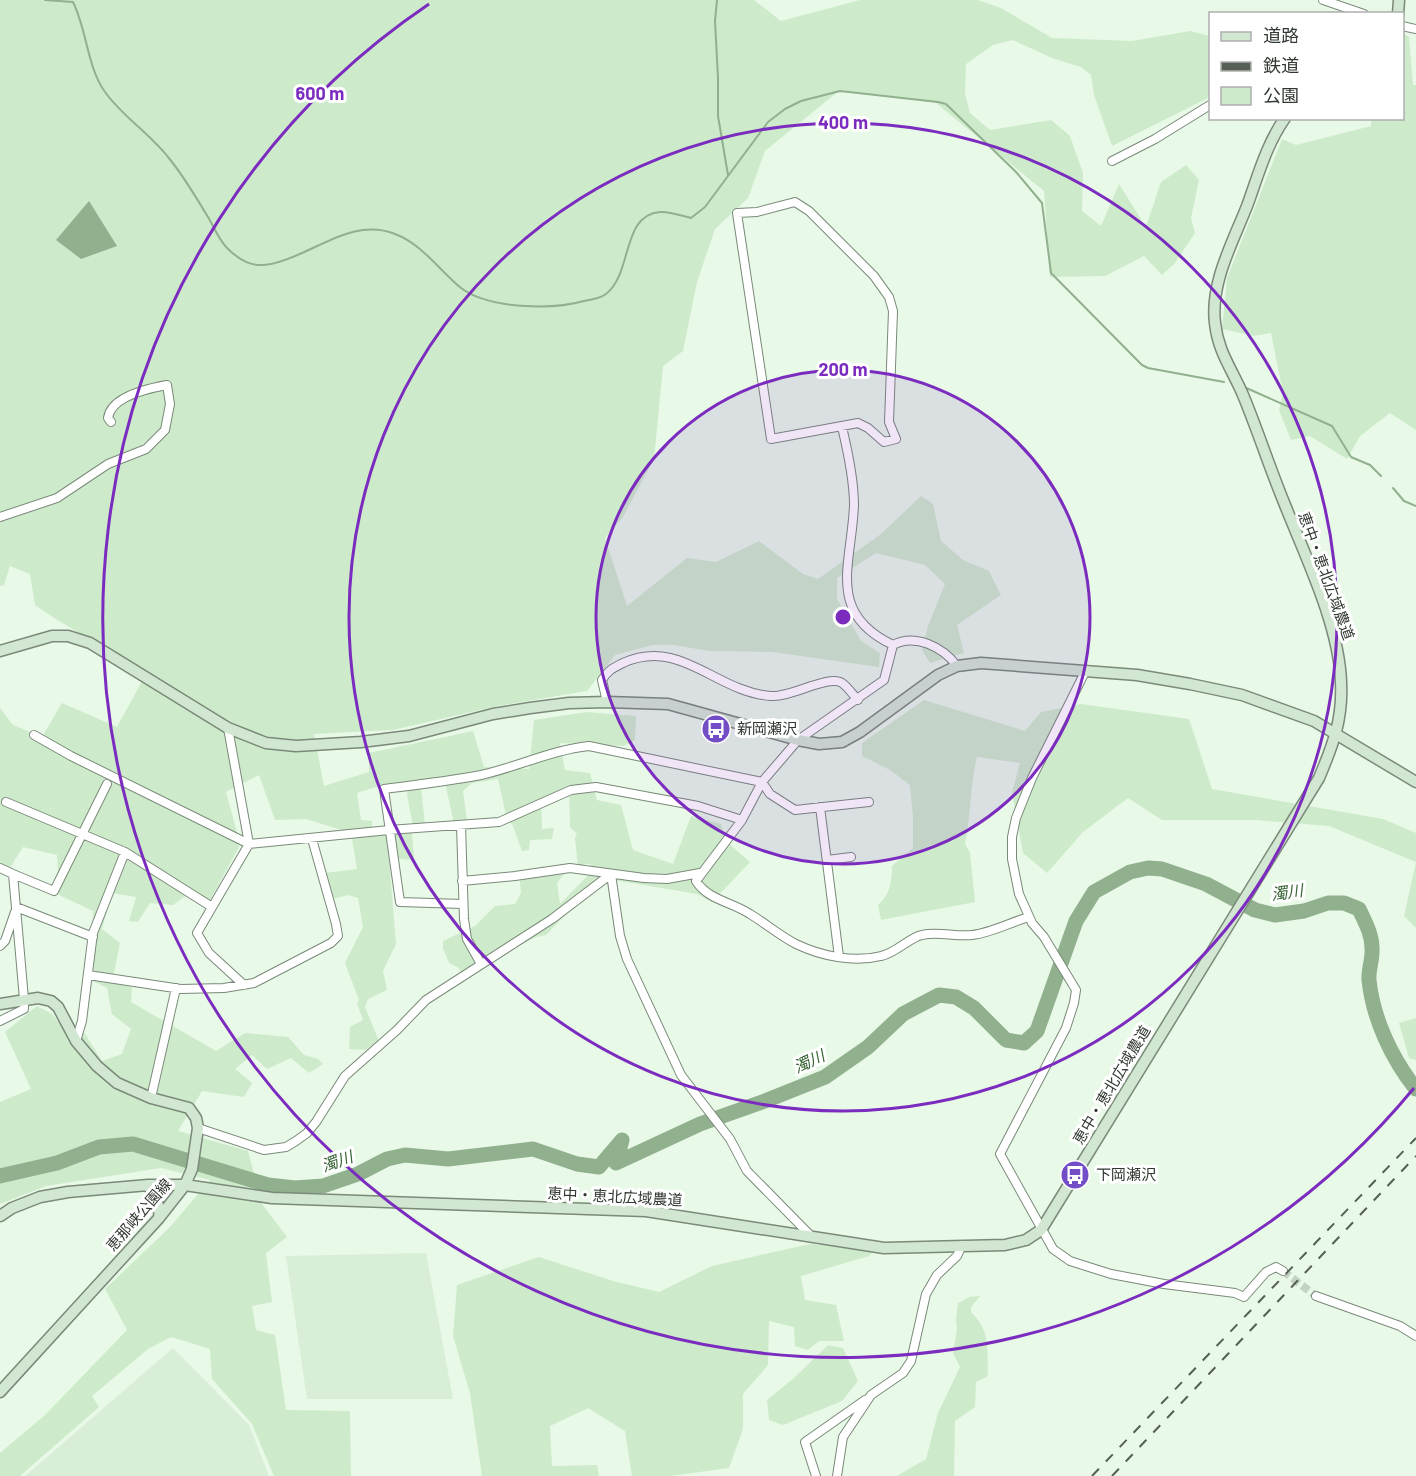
<svg xmlns="http://www.w3.org/2000/svg" width="1416" height="1476" viewBox="0 0 1416 1476" font-family="Barlow,'Noto Sans JP',sans-serif">
<style>
.built{fill:#d9eed7}
.green{fill:#cdebca}
.water{fill:#90b08e}
.lines{fill:none;stroke-linecap:round;stroke-linejoin:round}
.stream{stroke:#90b08e;stroke-width:2}
.river{stroke:#90b08e;stroke-width:15}
.street-tunnel{stroke:#c3d2c3;stroke-width:8;stroke-dasharray:8 4;stroke-linecap:butt}
.street-casing{stroke:#7a8979;stroke-width:10}
.secondary-casing{stroke:#7a8979;stroke-width:13}
.street{stroke:#fff;stroke-width:8}
.secondary{stroke:#d2e7d1;stroke-width:10}
.rail{stroke:#565f56;stroke-width:2;stroke-dasharray:10 10;stroke-linecap:butt}
.ring{fill:none;stroke:#7b2cbf;stroke-width:3}
.labels{text-anchor:middle;stroke-width:6;stroke-linejoin:round;paint-order:stroke}
.street-label{font-size:15px;fill:#313831;stroke:#fff}
.poi-label{font-size:15px;fill:#313831;stroke:#fff;text-anchor:start}
.water-label{font-size:16px;font-style:italic;fill:#366334;stroke:#fff}
.centre{fill:#7b2cbf;stroke:#fff;stroke-width:3}
.ring-label{font-size:18px;text-anchor:middle;font-weight:bold;fill:#7b2cbf;stroke:#fff;stroke-width:6;stroke-linejoin:round;paint-order:stroke}
</style>
<rect width="100%" height="100%" fill="#e8f9e7"/>
<!-- built -->
<path class="built" d="M 426,1253 L 453,1399 L 307,1399 L 286,1256 Z
M 173,1348 L 249,1425 L 269,1476 L 25,1476 Z"/>
<!-- green -->
<path class="green" d="M 0,0 L 754,0 L 781,21 L 860,0 L 978,0 L 1001,8 L 1052,38 L 1132,41 L 1190,31 L 1210,36 L 1210,97 L 1112,146 L 1094,95 L 1091,75 L 1081,67 L 1052,58 L 1013,40 L 993,45 L 966,64 L 965,94 L 970,113 L 990,130 L 1051,120 L 1070,136 L 1083,173 L 1082,211 L 1101,226 L 1119,184 L 1146,227 L 1161,182 L 1186,165 L 1199,180 L 1191,218 L 1195,233 L 1175,263 L 1162,275 L 1144,256 L 1105,276 L 1050,277 L 1044,191 L 936,103 L 840,90 L 765,151 L 748,198 L 715,229 L 697,282 L 683,351 L 663,366 L 654,459 L 623,517 L 605,538 L 627,606 L 687,558 L 716,562 L 759,541 L 803,574 L 818,579 L 881,534 L 921,496 L 933,504 L 941,541 L 963,560 L 989,571 L 1001,595 L 957,625 L 964,653 L 930,663 L 922,650 L 928,626 L 945,584 L 925,565 L 876,553 L 837,578 L 837,599 L 861,641 L 880,653 L 879,667 L 772,652 L 709,651 L 674,645 L 652,645 L 615,655 L 587,691 L 498,706 L 393,730 L 314,734 L 324,786 L 369,772 L 369,753 L 473,731 L 484,767 L 529,769 L 534,720 L 587,712 L 636,716 L 635,740 L 624,746 L 560,743 L 565,770 L 590,773 L 597,800 L 621,805 L 633,850 L 673,864 L 691,816 L 721,824 L 726,841 L 750,862 L 712,902 L 697,894 L 602,878 L 546,935 L 536,937 L 516,947 L 487,955 L 476,972 L 462,979 L 459,968 L 449,963 L 443,948 L 443,941 L 475,926 L 495,906 L 515,904 L 521,893 L 520,881 L 542,866 L 555,873 L 566,871 L 557,883 L 560,904 L 594,869 L 590,864 L 585,864 L 579,868 L 578,867 L 575,838 L 577,834 L 570,827 L 569,788 L 541,800 L 542,829 L 554,828 L 552,839 L 530,840 L 529,850 L 522,851 L 513,826 L 506,815 L 498,779 L 472,783 L 463,791 L 467,821 L 454,823 L 445,783 L 421,787 L 425,825 L 413,826 L 407,795 L 409,784 L 376,787 L 357,793 L 361,820 L 372,821 L 372,829 L 384,833 L 412,833 L 414,860 L 389,858 L 396,944 L 383,971 L 387,990 L 368,999 L 365,1007 L 379,1041 L 365,1050 L 349,1049 L 350,1027 L 363,1020 L 357,1004 L 359,1000 L 345,963 L 363,927 L 358,898 L 348,895 L 332,899 L 325,873 L 357,869 L 351,833 L 306,819 L 275,820 L 259,775 L 226,792 L 238,836 L 239,847 L 210,900 L 188,894 L 173,905 L 150,903 L 138,922 L 129,921 L 136,897 L 112,893 L 102,929 L 120,943 L 112,983 L 132,987 L 131,1002 L 216,1051 L 245,1033 L 288,1037 L 304,1055 L 318,1059 L 323,1064 L 309,1073 L 291,1058 L 267,1069 L 252,1055 L 235,1069 L 252,1083 L 244,1097 L 202,1091 L 178,1131 L 248,1151 L 262,1204 L 287,1237 L 266,1253 L 272,1302 L 252,1306 L 256,1330 L 275,1335 L 286,1410 L 350,1411 L 351,1476 L 274,1476 L 252,1424 L 212,1379 L 210,1349 L 171,1337 L 148,1349 L 92,1396 L 99,1407 L 20,1476 L 0,1476 L 0,1453 L 45,1415 L 127,1330 L 105,1289 L 170,1227 L 210,1180 L 161,1168 L 46,1186 L 0,1204 L 0,1102 L 31,1089 L 5,1032 L 37,1006 L 52,1014 L 73,1040 L 84,1032 L 102,1061 L 122,1054 L 131,1029 L 112,1014 L 107,988 L 91,980 L 93,911 L 59,895 L 57,855 L 23,847 L 6,874 L 0,873 L 0,708 L 13,725 L 42,737 L 62,703 L 117,727 L 147,672 C 110,650 71,630 35,605 L 30,574 L 10,566 L 4,585 L 0,586 Z
M 1403,33 L 1409,37 L 1413,85 L 1416,85 L 1416,430 L 1390,413 L 1360,436 L 1347,459 L 1310,436 L 1291,440 L 1279,410 L 1283,393 L 1271,333 L 1254,336 L 1222,329 L 1227,278 L 1282,139 L 1296,145 L 1371,126 L 1371,119 L 1402,118 Z
M 924,700 L 1025,731 L 1041,712 L 1081,704 L 1189,719 L 1212,789 L 1383,819 L 1416,833 L 1416,928 L 1404,916 L 1416,862 L 1329,826 L 1256,820 L 1162,820 L 1128,798 L 1083,832 L 1047,873 L 1023,853 L 1012,792 L 1020,763 L 977,757 C 970,785 971,815 965,844 L 970,853 L 975,902 L 881,920 L 878,905 C 890,895 892,881 892,866 L 913,848 L 913,818 L 910,785 L 890,770 L 862,756 L 862,743 Z
M 1416,1018 L 1416,1060 L 1409,1058 L 1399,1023 Z
M 810,1244 L 875,1249 L 869,1256 L 801,1276 L 805,1300 L 836,1305 L 844,1341 L 819,1341 L 808,1350 L 795,1346 L 794,1327 L 769,1321 L 768,1365 L 743,1394 L 743,1429 L 729,1468 L 671,1476 L 632,1476 L 625,1431 L 588,1408 L 550,1426 L 552,1466 L 597,1465 L 599,1476 L 482,1476 L 470,1393 L 453,1336 L 457,1285 L 539,1257 L 613,1281 L 659,1292 L 712,1266 Z
M 980,1296 L 971,1307 L 971,1312 C 991,1331 987,1350 988,1376 L 976,1382 L 975,1407 L 955,1421 L 954,1476 L 897,1476 L 926,1459 L 938,1413 L 960,1367 L 953,1353 L 957,1329 L 956,1320 L 958,1303 L 969,1297 Z
M 828,1345 L 843,1348 L 858,1381 L 842,1401 L 783,1425 L 769,1420 L 767,1400 L 794,1378 Z"/>
<!-- water -->
<path class="water" d="M 89,201 L 117,246 L 81,259 L 56,240 Z"/>
<g class="lines">
<!-- stream -->
<path class="stream" d="M 45,0 L 73,2 C 87,30 87,67 105,92 C 122,116 149,133 168,157 C 183,175 196,197 208,217 C 214,227 219,240 227,248 C 240,261 253,268 271,264 C 312,256 351,216 395,234 C 422,244 439,270 461,288 C 489,309 552,310 584,301 C 590,300 601,298 606,294 C 633,273 621,215 660,212 C 669,211 682,216 691,218 L 705,207 L 768,122 L 785,109 L 801,101 L 840,91 L 938,102 L 946,104 L 1016,172 L 1042,203 L 1051,273 L 1142,365 L 1148,368 L 1224,382
M 717,0 L 715,21 L 718,78 L 718,116 L 728,175
M 1244,387 L 1332,426 L 1351,457 L 1370,465 L 1381,476
M 1393,488 L 1404,501 L 1416,506"/>
<!-- river -->
<path class="river" d="M 0,1176 L 57,1163 L 99,1147 L 133,1144 L 268,1185 L 295,1188 L 323,1186 L 358,1174 L 387,1159 L 405,1155 L 448,1159 L 533,1149 L 577,1164 L 599,1167 L 622,1140 L 616,1163 L 700,1124 L 765,1101 L 825,1077 L 868,1047 L 903,1014 L 939,995 L 956,997 L 974,1008 L 1006,1040 L 1024,1043 L 1037,1031 L 1076,921 L 1094,892 L 1130,872 L 1148,868 L 1162,869 L 1206,884 L 1255,910 L 1275,915 L 1304,911 L 1328,903 L 1344,903 L 1359,909 C 1365,922 1372,934 1372,948 C 1373,959 1368,970 1369,980 C 1373,1019 1392,1059 1416,1089"/>
<!-- street-tunnel -->
<path class="street-tunnel" d="M 1283,1271 L 1316,1296"/>
<!-- street casing -->
<g class="street-casing">
<path id="street" d="M 1323,0 L 1364,14
M 1402,26 L 1416,29
M 1112,161 L 1155,139 L 1210,105
M 795,202 L 809,211 L 874,276 L 889,297 L 893,311 L 889,422 L 896,439 L 884,442 L 868,428 L 858,423 L 771,439 L 737,213 L 757,212 Z
M 842,427 C 848,452 854,479 854,505 C 852,563 825,613 893,645
M 0,517 L 57,498 L 108,464 L 146,449 L 165,430 L 170,404 L 167,385 C 150,388 111,396 108,418 L 111,422
M 957,666 C 943,647 915,633 893,645 L 884,680 L 798,740 L 762,782 L 742,820 L 696,881 C 708,900 732,902 750,914 C 765,923 780,936 796,944 C 821,956 854,963 881,956 C 896,953 910,937 922,935 C 938,931 955,937 972,935 C 991,933 1011,922 1029,917
M 1086,670 L 1032,778 L 1016,818 L 1012,837 L 1012,859 L 1019,894 L 1032,923 L 1044,937 L 1076,990 L 1074,1003 L 1066,1028 L 1000,1154 L 1053,1249 L 1070,1261 L 1111,1274 L 1164,1284 L 1235,1293 L 1244,1297 L 1266,1272 L 1276,1267 L 1283,1271
M 607,702 L 602,680 C 608,670 613,668 623,663 C 681,637 715,692 771,696 C 790,698 829,674 842,683 C 848,687 853,695 858,700
M 228,728 L 249,844 L 197,933 L 209,953 L 244,985
M 34,735 L 71,756 L 249,844 L 389,830 L 499,822 L 571,790 L 596,787 L 698,806 L 742,820
M 6,802 L 125,852 L 212,907
M 820,807 L 839,957
M 461,825 L 464,919 L 467,939 L 481,964
M 827,860 L 851,857
M 0,868 L 13,874 L 24,999 L 24,1009 L 0,1021
M 13,874 L 54,891 L 107,784
M 611,874 L 620,936 L 627,959 L 681,1075 L 730,1139 L 747,1171 L 812,1237
M 462,881 L 515,876 L 570,868 L 644,878 L 667,879 L 700,873
M 463,904 L 400,902 L 384,789 C 416,785 449,781 481,775 C 517,767 552,750 589,746 L 762,782 L 770,794 L 795,810 L 869,802
M 16,907 L 93,937
M 0,946 L 5,941 L 15,912
M 88,975 L 181,989 L 224,988 L 254,983 L 331,943 L 338,936 L 336,924 L 312,839
M 76,1041 L 82,1021 L 93,933 L 125,852
M 151,1098 L 176,988
M 198,1128 L 264,1150 L 286,1147 L 296,1141 L 307,1133 L 316,1122 L 345,1076 L 397,1030 L 426,1000 L 552,919 L 611,874
M 1316,1296 L 1400,1326 L 1416,1336
M 816,1476 L 805,1442 L 865,1400
M 837,1476 L 843,1437 L 871,1395 L 903,1373 L 911,1361 L 926,1294 L 937,1275 L 957,1256 L 962,1245"/>
</g>
<!-- secondary casing -->
<g class="secondary-casing">
<path id="secondary" d="M 1398,14 L 1399,0
M 0,651 L 52,636 L 68,636 L 90,643 L 228,728 L 266,743 L 296,746 L 361,742 L 409,736 L 493,714 L 530,708 L 569,703 L 607,702 L 668,704 L 798,740 L 819,744 L 842,742 L 860,732 L 938,675 L 957,666 L 981,663 L 1137,675 L 1190,684 L 1242,695 L 1314,721 L 1416,782
M 0,1004 L 38,998 L 51,1001 L 58,1007 L 76,1041 L 97,1066 L 117,1083 L 151,1098 L 189,1108 L 196,1118 L 198,1128 L 192,1169 L 185,1185 L 159,1218 L 0,1392
M 148,1185 C 154,1195 161,1205 159,1218
M 0,1216 L 12,1208 L 40,1197 L 68,1192 L 148,1185 L 185,1185 L 272,1198 L 646,1211 L 884,1248 L 1005,1245 L 1026,1240 L 1041,1230 L 1319,778 C 1333,745 1343,719 1341,682 C 1339,625 1306,558 1285,505 C 1270,469 1258,431 1243,395 C 1232,369 1218,352 1215,323 C 1210,283 1233,242 1247,206 C 1258,176 1266,145 1285,118"/>
</g>
<!-- street -->
<use href="#street" class="street"/>
<!-- secondary -->
<use href="#secondary" class="secondary"/>
<!-- rail -->
<path class="rail" d="M 1092,1476 L 1416,1138
M 1112,1476 L 1416,1156"/>
</g>
<!-- distance rings -->
<circle cx="843" cy="617" r="247" fill="#7b2cbf" fill-opacity=".12"/>
<g class="ring">
<circle cx="843" cy="617" r="247"/>
<circle cx="843" cy="617" r="494"/>
<path d="M1414 1088A740 740 0 1 1 429 4"/>
</g>
<!-- icons -->
<defs>
<g id="bus-disc" transform="scale(1.5)"><circle r="9.5" fill="#724dc6" stroke="#fff"/><path d="M-5-6H5V4H4V6H2V4H-2V6H-4V4H-5ZM-3.5-4V0h7V-4ZM-3.5 1.2v1.5H-2V1.2ZM2 1.2v1.5H3.5V1.2Z" fill="#fff"/></g>
</defs>
<g fill-rule="evenodd">
<use href="#bus-disc" x="716" y="729"/>
<use href="#bus-disc" x="1075" y="1175"/>
</g>
<g class="labels">
<!-- street labels -->
<g class="street-label">
<text transform="translate(1326 576) rotate(70)" y="5">恵中・恵北広域農道</text>
<text transform="translate(1112 1085) rotate(-59)" y="5">恵中・恵北広域農道</text>
<text transform="translate(615 1197) rotate(3)" y="5">恵中・恵北広域農道</text>
<text transform="translate(139 1215) rotate(-49)" y="5">恵那峡公園線</text>
</g>
<!-- poi labels -->
<g class="poi-label">
<text x="737" y="734">新岡瀬沢</text>
<text x="1096" y="1180">下岡瀬沢</text>
</g>
<!-- water labels -->
<g class="water-label">
<text transform="translate(1287 892) rotate(-8)" y="6">濁川</text>
<text transform="translate(809 1061) rotate(-25)" y="6">濁川</text>
<text transform="translate(337 1161) rotate(-20)" y="6">濁川</text>
</g>
</g>
<circle cx="843" cy="617" r="9" class="centre"/>
<g class="ring-label">
<text x="320" y="100">600 m</text>
<text x="843" y="129">400 m</text>
<text x="843" y="376">200 m</text>
</g>
<!-- legend -->
<rect x="1209" y="12" width="195" height="108" fill="#ffffff" stroke="#adafad" stroke-width="1.5"/>
<rect x="1221" y="32" width="30" height="9" fill="#d2e7d1" stroke="#adafad" stroke-width="1.5"/>
<text x="1263" y="42" font-size="18" fill="#313831">道路</text>
<rect x="1221" y="62" width="30" height="9" fill="#565f56" stroke="#adafad" stroke-width="1.5"/>
<text x="1263" y="72" font-size="18" fill="#313831">鉄道</text>
<rect x="1221" y="87" width="30" height="18" fill="#cdebca" stroke="#adafad" stroke-width="1.5"/>
<text x="1263" y="102" font-size="18" fill="#313831">公園</text>
</svg>
